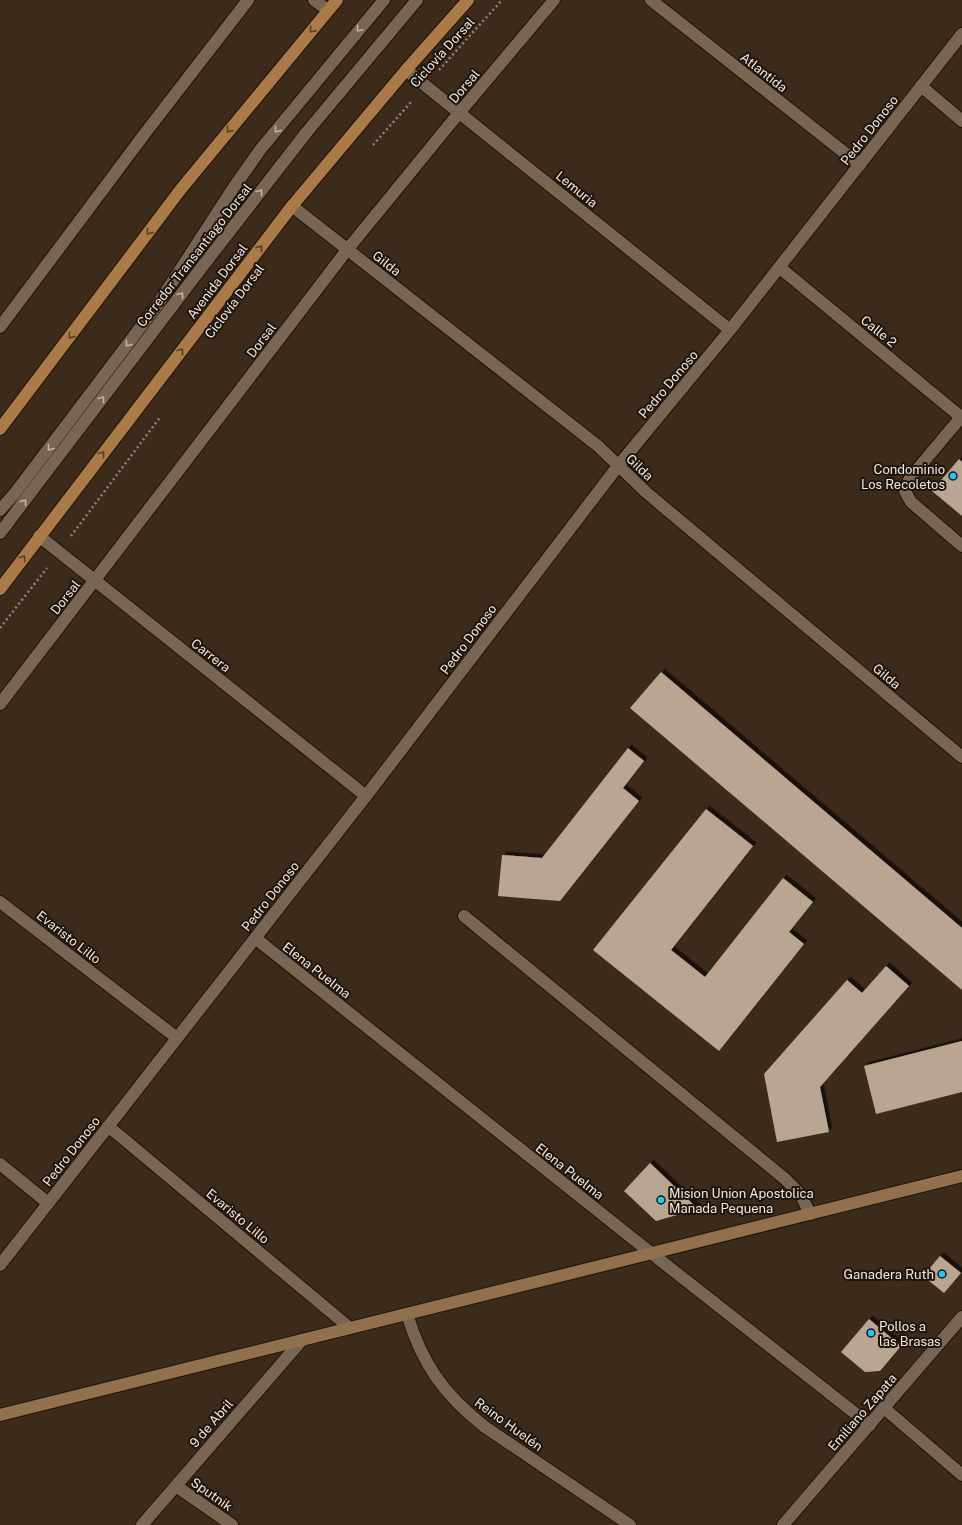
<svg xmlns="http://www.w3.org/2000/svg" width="962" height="1525" viewBox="0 0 962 1525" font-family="'Public Sans',sans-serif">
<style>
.building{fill:#baa592;filter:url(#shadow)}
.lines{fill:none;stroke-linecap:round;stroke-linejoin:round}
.service-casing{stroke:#221304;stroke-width:14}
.minor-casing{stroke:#221304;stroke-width:14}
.tertiary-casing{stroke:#221304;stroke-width:14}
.secondary-casing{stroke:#221304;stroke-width:14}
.primary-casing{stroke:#221304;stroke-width:14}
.path{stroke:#928477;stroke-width:2.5;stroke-dasharray:2 3;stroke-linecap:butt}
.service{stroke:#786553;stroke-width:12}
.minor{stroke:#786553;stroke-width:12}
.tertiary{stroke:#786553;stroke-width:12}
.secondary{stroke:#91704e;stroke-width:12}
.primary{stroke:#aa7b48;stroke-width:12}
.oneway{stroke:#c2b4a6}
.oneway2{stroke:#553e25}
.poi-dot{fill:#18cafc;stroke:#1d150e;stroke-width:1.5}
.labels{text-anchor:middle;stroke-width:4;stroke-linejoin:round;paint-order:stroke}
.street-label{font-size:13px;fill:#f3e8de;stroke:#1d150e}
.poi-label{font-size:13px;fill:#f3e8de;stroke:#1d150e;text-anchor:end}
</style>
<defs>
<filter id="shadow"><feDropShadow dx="3.5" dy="-3.5" stdDeviation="0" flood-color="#0009"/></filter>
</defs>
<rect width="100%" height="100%" fill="#3c2b1b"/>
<!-- building -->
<path class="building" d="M 959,459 L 962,462 L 962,516 L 932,491 Z
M 661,672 L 962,928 L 962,990 L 630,708 Z
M 628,748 L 644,761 L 623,788 L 639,801 L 560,901 L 498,896 L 502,855 L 542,858 Z
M 706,809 L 753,846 L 671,950 L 705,977 L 783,878 L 813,902 L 789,932 L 804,944 L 719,1051 L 593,950 Z
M 886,966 L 909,986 L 820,1087 L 829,1132 L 777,1142 L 764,1074 L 847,980 L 862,993 Z
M 962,1041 L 962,1092 L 876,1114 L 864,1066 Z
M 650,1163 L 698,1209 L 656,1221 L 624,1191 Z
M 940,1256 L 961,1273 L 944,1293 L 923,1276 Z
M 869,1319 L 901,1346 L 880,1371 L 865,1372 L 841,1352 Z"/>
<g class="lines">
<!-- service casing -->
<g class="service-casing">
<path id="service" d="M 962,416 L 910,478 L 905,491 L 911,502 L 962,546
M 0,510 L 15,493 L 158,304 L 234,187 L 260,150 L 384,0
M 0,533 L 202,267 L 306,133 L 417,0
M 464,916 L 784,1178 L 801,1195 L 810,1214"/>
</g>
<!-- minor casing -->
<g class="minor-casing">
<path id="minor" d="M 314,0 L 328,10
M 651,0 L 860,165
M 406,70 L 730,330
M 921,86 L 962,121
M 292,206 L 598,446 L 647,493 L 962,757
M 779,267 L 961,417
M 0,327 L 149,128 L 248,0
M 39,536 L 366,796
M 0,704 L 347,250 L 459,113 L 554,0
M 0,902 L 177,1038
M 255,938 L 651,1253 L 870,1425
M 108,1126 L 350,1328
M 0,1164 L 48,1203
M 0,1265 L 366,796 L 618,466 L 730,330 L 962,34
M 407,1314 C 422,1364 444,1395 485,1427 L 630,1525
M 884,1408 L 962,1475
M 176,1486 L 232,1525
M 142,1525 L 302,1340"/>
</g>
<!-- tertiary casing -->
<g class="tertiary-casing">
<path id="tertiary" d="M 783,1525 L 962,1317"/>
</g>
<!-- secondary casing -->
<g class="secondary-casing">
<path id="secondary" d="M 0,1415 L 962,1176"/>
</g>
<!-- primary casing -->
<g class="primary-casing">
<path id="primary" d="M 0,429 L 181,189 L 337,0
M 0,589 L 292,206 L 406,70 L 468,0"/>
</g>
<!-- path -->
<path class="path" d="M 439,70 L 502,0
M 373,145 L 412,101
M 71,536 L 161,416
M 0,628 L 47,568"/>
<!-- service -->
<use href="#service" class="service"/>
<!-- minor -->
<use href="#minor" class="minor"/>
<!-- tertiary -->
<use href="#tertiary" class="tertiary"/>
<!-- secondary -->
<use href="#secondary" class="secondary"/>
<!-- primary -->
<use href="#primary" class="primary"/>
</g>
<!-- one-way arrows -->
<defs><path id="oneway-chevron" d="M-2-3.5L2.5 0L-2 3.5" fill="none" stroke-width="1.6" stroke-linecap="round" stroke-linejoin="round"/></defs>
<g class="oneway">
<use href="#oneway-chevron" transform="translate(359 29) rotate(130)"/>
<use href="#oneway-chevron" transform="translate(277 130) rotate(129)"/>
<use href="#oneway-chevron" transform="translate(260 192) rotate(-52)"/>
<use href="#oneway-chevron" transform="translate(181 295) rotate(-53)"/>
<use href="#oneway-chevron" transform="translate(128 344) rotate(127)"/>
<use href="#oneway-chevron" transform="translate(102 399) rotate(-53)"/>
<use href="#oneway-chevron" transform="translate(50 448) rotate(127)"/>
<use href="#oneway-chevron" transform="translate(24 502) rotate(-53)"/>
</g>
<g class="oneway2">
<use href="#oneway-chevron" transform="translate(312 30) rotate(130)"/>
<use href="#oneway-chevron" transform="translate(229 130) rotate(129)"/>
<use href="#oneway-chevron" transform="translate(149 232) rotate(127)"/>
<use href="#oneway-chevron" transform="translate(260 248) rotate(-53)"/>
<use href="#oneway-chevron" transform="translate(71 336) rotate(127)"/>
<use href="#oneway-chevron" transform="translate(181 351) rotate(-53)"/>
<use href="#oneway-chevron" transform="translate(102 454) rotate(-53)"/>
<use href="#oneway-chevron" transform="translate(23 558) rotate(-54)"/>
</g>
<!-- markers -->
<g class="poi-dot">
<circle cx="953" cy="476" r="4"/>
<circle cx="661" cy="1200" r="4"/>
<circle cx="942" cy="1274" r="4"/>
<circle cx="871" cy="1333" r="4"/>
</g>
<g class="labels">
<!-- street labels -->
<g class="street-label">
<text transform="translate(442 52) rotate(-48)" y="5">Ciclovía Dorsal</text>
<text transform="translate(764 72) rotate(38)" y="5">Atlantida</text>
<text transform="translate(464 86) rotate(-50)" y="5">Dorsal</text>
<text transform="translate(869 130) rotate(-52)" y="5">Pedro Donoso</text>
<text transform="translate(577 189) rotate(39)" y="5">Lemuria</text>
<text transform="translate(194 255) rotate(-52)" y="5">Corredor Transantiago Dorsal</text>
<text transform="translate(387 263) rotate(38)" y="5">Gilda</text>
<text transform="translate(217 281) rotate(-53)" y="5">Avenida Dorsal</text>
<text transform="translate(234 301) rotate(-53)" y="5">Ciclovía Dorsal</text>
<text transform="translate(879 331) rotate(39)" y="5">Calle 2</text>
<text transform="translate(261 340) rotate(-53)" y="5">Dorsal</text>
<text transform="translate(668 384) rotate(-50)" y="5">Pedro Donoso</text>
<text transform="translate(640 467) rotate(44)" y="5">Gilda</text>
<text transform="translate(65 597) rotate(-52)" y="5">Dorsal</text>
<text transform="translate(468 639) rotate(-53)" y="5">Pedro Donoso</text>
<text transform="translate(211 655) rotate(38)" y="5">Carrera</text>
<text transform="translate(887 676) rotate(40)" y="5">Gilda</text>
<text transform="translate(270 896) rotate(-52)" y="5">Pedro Donoso</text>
<text transform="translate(69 937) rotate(38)" y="5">Evaristo Lillo</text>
<text transform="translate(317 970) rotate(38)" y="5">Elena Puelma</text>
<text transform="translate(71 1151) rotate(-52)" y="5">Pedro Donoso</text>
<text transform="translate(570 1171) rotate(38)" y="5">Elena Puelma</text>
<text transform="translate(238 1216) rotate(40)" y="5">Evaristo Lillo</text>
<text transform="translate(862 1412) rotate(-49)" y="5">Emiliano Zapata</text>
<text transform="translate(211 1423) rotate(-49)" y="5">9 de Abril</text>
<text transform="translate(509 1424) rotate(36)" y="5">Reino Huelén</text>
<text transform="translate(212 1494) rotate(35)" y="5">Sputnik</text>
</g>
<!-- poi labels -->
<g class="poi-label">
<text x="945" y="474">Condominio<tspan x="945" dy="15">Los Recoletos</tspan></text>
<text x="669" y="1198" text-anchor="start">Mision Union Apostolica<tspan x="669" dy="15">Manada Pequena</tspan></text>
<text x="934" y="1279">Ganadera Ruth</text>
<text x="879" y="1331" text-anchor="start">Pollos a<tspan x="879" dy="15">las Brasas</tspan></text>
</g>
</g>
</svg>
